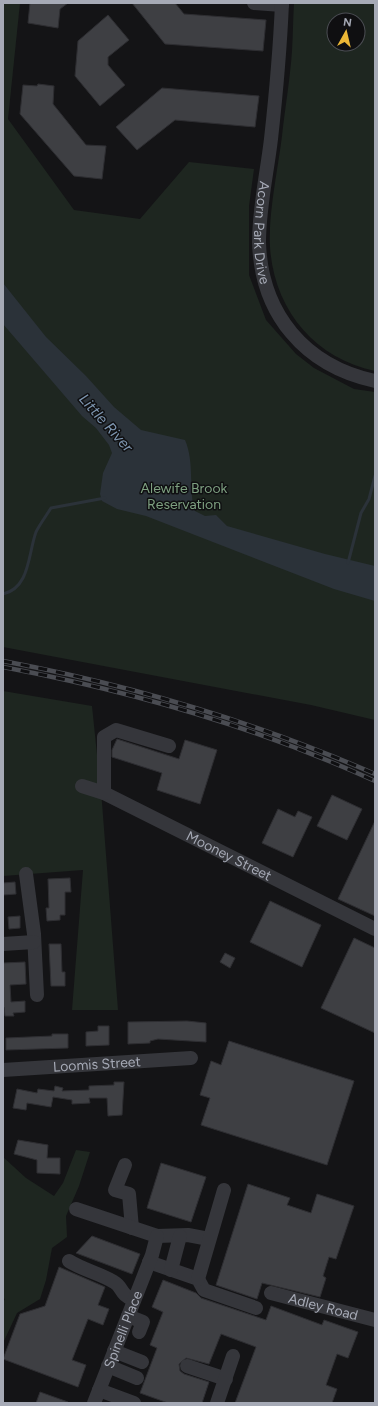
<svg xmlns="http://www.w3.org/2000/svg" width="378" height="1406" viewBox="0 0 378 1406" font-family="Figtree,sans-serif">
<style>
.green{fill:#1e2620;fill-rule:evenodd}
.water{fill:#2b3239}
.lines{fill:none;stroke-linecap:round;stroke-linejoin:round}
.stream{stroke:#2b3239;stroke-width:3}
.building{fill:#3e3f43;stroke:#2e2e32}
.minor{stroke:#35363b;stroke-width:14}
.rail-casing{stroke:#4a4c52;stroke-width:4.5}
.rail{stroke:#0f0f11;stroke-width:3;stroke-dasharray:9;stroke-linecap:butt}
.labels{text-anchor:middle;stroke-width:3;stroke-linejoin:round;paint-order:stroke}
.street-label{font-size:14px;fill:#a6aab6;stroke:#0f0f11}
.park-label{font-size:14px;fill:#7ea081;stroke:#0f0f11}
.water-label{font-size:15px;font-style:italic;fill:#7e96b0;stroke:#0f0f11}
</style>
<rect width="100%" height="100%" fill="#141416"/>
<!-- green -->
<path class="green" d="M 3,3 L 20,3 L 8,119 L 74,210 L 140,219 L 189,162 L 254,169 L 249,206 L 249,275 L 266,320 L 296,354 L 314,368 L 354,389 L 375,392 L 375,720 L 311,705 L 3,647 Z
M 294,3 L 375,3 L 375,371 C 314,358 274,309 270,247 C 268,214 278,169 282,136 C 285,108 290,80 292,51 C 293,35 293,19 294,3 ZM 334,20 L 358,20 L 358,44 L 334,44 Z
M 3,691 L 92,706 L 102,803 L 118,1010 L 72,1010 L 83,870 L 3,876 Z
M 76,1150 L 90,1152 L 79,1186 L 66,1216 L 67,1237 L 52,1248 L 46,1280 L 40,1299 L 17,1313 L 3,1343 L 3,1302 L 5,1299 L 3,1298 L 3,1157 L 26,1178 L 54,1196 L 63,1183 Z"/>
<!-- water -->
<path class="water" d="M 3,283 L 46,337 L 86,376 L 114,407 L 141,430 L 185,440 C 195,463 188,491 195,511 L 205,516 L 216,515 L 227,526 L 325,554 L 375,566 L 375,601 L 334,589 L 146,516 L 117,509 L 102,501 L 100,494 L 103,473 L 112,453 L 109,445 L 96,428 L 82,416 L 3,324 Z"/>
<g class="lines">
<!-- stream -->
<path class="stream" d="M 348,563 L 361,513 L 369,499 L 375,476
M 3,594 C 30,588 28,554 36,532 C 40,524 46,516 51,508 L 105,498"/>
</g>
<!-- building -->
<path class="building" d="M 30,3 L 68,3 L 60,9 L 58,28 L 28,23 Z
M 132,3 L 175,3 L 184,14 L 266,20 L 263,51 L 165,44 Z
M 108,15 L 129,40 L 108,57 L 108,65 L 125,85 L 100,106 L 75,76 L 78,41 Z
M 38,84 L 54,86 L 53,104 L 86,145 L 106,146 L 102,179 L 74,176 L 20,114 L 23,85 L 37,86 Z
M 162,88 L 259,96 L 255,127 L 175,120 L 137,150 L 116,127 Z
M 117,739 L 179,759 L 185,740 L 217,750 L 200,804 L 157,790 L 162,773 L 112,757 L 112,750 Z
M 332,795 L 362,809 L 347,840 L 317,826 Z
M 278,809 L 295,817 L 298,811 L 312,817 L 293,857 L 262,843 Z
M 375,821 L 375,916 L 338,899 Z
M 70,878 L 71,892 L 65,892 L 65,915 L 60,915 L 60,920 L 47,921 L 46,908 L 49,908 L 48,879 Z
M 15,882 L 16,894 L 3,895 L 3,883 Z
M 270,901 L 321,925 L 302,967 L 250,942 Z
M 20,916 L 20,928 L 9,929 L 8,917 Z
M 354,938 L 375,948 L 375,1033 L 321,1008 Z
M 49,944 L 61,944 L 62,972 L 65,972 L 65,986 L 51,986 Z
M 225,953 L 235,958 L 230,968 L 220,962 Z
M 25,962 L 26,984 L 10,985 L 11,1002 L 25,1001 L 25,1012 L 13,1013 L 14,1016 L 5,1016 L 4,1007 L 3,1007 L 3,963 Z
M 187,1021 L 206,1023 L 206,1042 L 158,1039 L 150,1041 L 150,1043 L 128,1044 L 128,1022 Z
M 98,1026 L 109,1026 L 109,1045 L 86,1046 L 86,1032 L 98,1031 Z
M 52,1034 L 68,1034 L 68,1048 L 6,1050 L 6,1038 L 52,1036 Z
M 229,1041 L 354,1081 L 327,1165 L 201,1125 L 210,1098 L 200,1095 L 211,1061 L 221,1065 Z
M 114,1082 L 124,1082 L 122,1115 L 108,1116 L 107,1098 L 89,1098 L 90,1103 L 72,1104 L 72,1100 L 53,1097 L 51,1107 L 27,1103 L 26,1110 L 13,1108 L 17,1089 L 37,1093 L 38,1089 L 54,1091 L 55,1086 L 63,1088 L 62,1091 L 89,1090 L 89,1086 L 114,1085 Z
M 18,1140 L 48,1145 L 47,1158 L 60,1158 L 60,1174 L 37,1173 L 37,1160 L 14,1154 Z
M 161,1163 L 206,1177 L 191,1222 L 147,1208 Z
M 248,1184 L 290,1198 L 287,1205 L 311,1213 L 317,1194 L 354,1206 L 336,1259 L 329,1257 L 323,1276 L 326,1278 L 320,1297 L 262,1283 L 257,1299 L 216,1285 Z
M 92,1236 L 140,1254 L 132,1274 L 76,1253 Z
M 59,1267 L 105,1287 L 98,1305 L 109,1309 L 103,1325 L 88,1319 L 72,1360 L 86,1365 L 78,1387 L 3,1359 L 20,1314 L 45,1306 Z
M 163,1280 L 196,1293 L 201,1298 L 266,1320 L 271,1306 L 322,1325 L 324,1320 L 358,1332 L 348,1358 L 337,1354 L 326,1385 L 337,1389 L 332,1403 L 235,1403 L 256,1347 L 221,1334 L 209,1364 L 186,1358 L 179,1364 L 180,1371 L 184,1374 L 209,1382 L 202,1403 L 168,1403 L 140,1393 L 157,1348 L 150,1345 L 163,1312 L 152,1307 Z
M 40,1392 L 68,1402 L 68,1403 L 36,1403 Z"/>
<g class="lines">
<!-- minor -->
<g class="minor">
<path d="M 254,3 L 282,5"/>
<path id="s1" d="M 282,3 C 280,49 276,94 271,139 C 267,173 259,208 259,242 C 261,314 305,366 375,381"/>
<path id="s2" d="M 82,786 L 104,793 L 375,929"/>
<path d="M 104,793 L 104,737 L 116,730 L 169,746"/>
<path d="M 26,874 L 34,934 L 37,995"/>
<path d="M 3,944 L 34,942"/>
<path id="s3" d="M 3,1070 L 191,1058"/>
<path d="M 125,1165 L 115,1190 L 129,1194 L 132,1228"/>
<path d="M 76,1209 L 157,1236 L 188,1235 L 209,1239"/>
<path d="M 69,1261 C 83,1270 99,1273 114,1282 C 123,1287 119,1294 134,1300"/>
<path d="M 149,1262 L 198,1279 L 204,1290 L 256,1308"/>
<path d="M 171,1270 L 180,1236"/>
<path d="M 198,1279 L 224,1190"/>
<path id="s4" d="M 271,1293 L 375,1320"/>
<path d="M 128,1316 L 143,1322 L 139,1332"/>
<path d="M 114,1351 L 142,1362"/>
<path d="M 108,1366 L 137,1378"/>
<path d="M 187,1366 L 226,1379"/>
<path d="M 99,1390 L 134,1403"/>
<path id="s5" d="M 94,1403 L 152,1255 L 157,1236"/>
<path d="M 217,1403 L 233,1356"/>
</g>
<!-- rail casing -->
<g class="rail-casing">
<path id="rail" d="M 3,661 C 131,685 256,722 375,774
M 3,667 C 130,691 257,727 375,781"/>
</g>
<!-- rail -->
<use href="#rail" class="rail"/>
</g>
<g class="labels">
<!-- street labels -->
<g class="street-label">
<text dy="5" stroke="none"><textPath href="#s1" startOffset="231">Acorn Park Drive</textPath></text>
<text dy="5" stroke="none"><textPath href="#s2" startOffset="163">Mooney Street</textPath></text>
<text dy="5" stroke="none"><textPath href="#s3" startOffset="94">Loomis Street</textPath></text>
<text dy="5" stroke="none"><textPath href="#s4" startOffset="54">Adley Road</textPath></text>
<text dy="5" stroke="none"><textPath href="#s5" startOffset="79">Spinelli Place</textPath></text>
</g>
<!-- park labels -->
<g class="park-label">
<text x="184" y="493">Alewife Brook<tspan x="184" dy="16">Reservation</tspan></text>
</g>
<!-- water labels -->
<g class="water-label">
<text transform="translate(106 423) rotate(48)" y="5">Little River</text>
</g>
</g>
<!-- border -->
<rect width="378" height="1406" fill="none" stroke="#a6aab6" stroke-width="8"/>
<!-- north arrow -->
<g transform="translate(346 32) rotate(8)"><circle r="19" fill="#0f0f11" stroke="#4b4d53"/>
<path d="M0-3L7 15L0 10L-7 15Z" fill="#ecb736"/>
<text y="-6" font-size="11" font-weight="bold" text-anchor="middle" fill="#a6aab6">N</text>
</g>
</svg>
